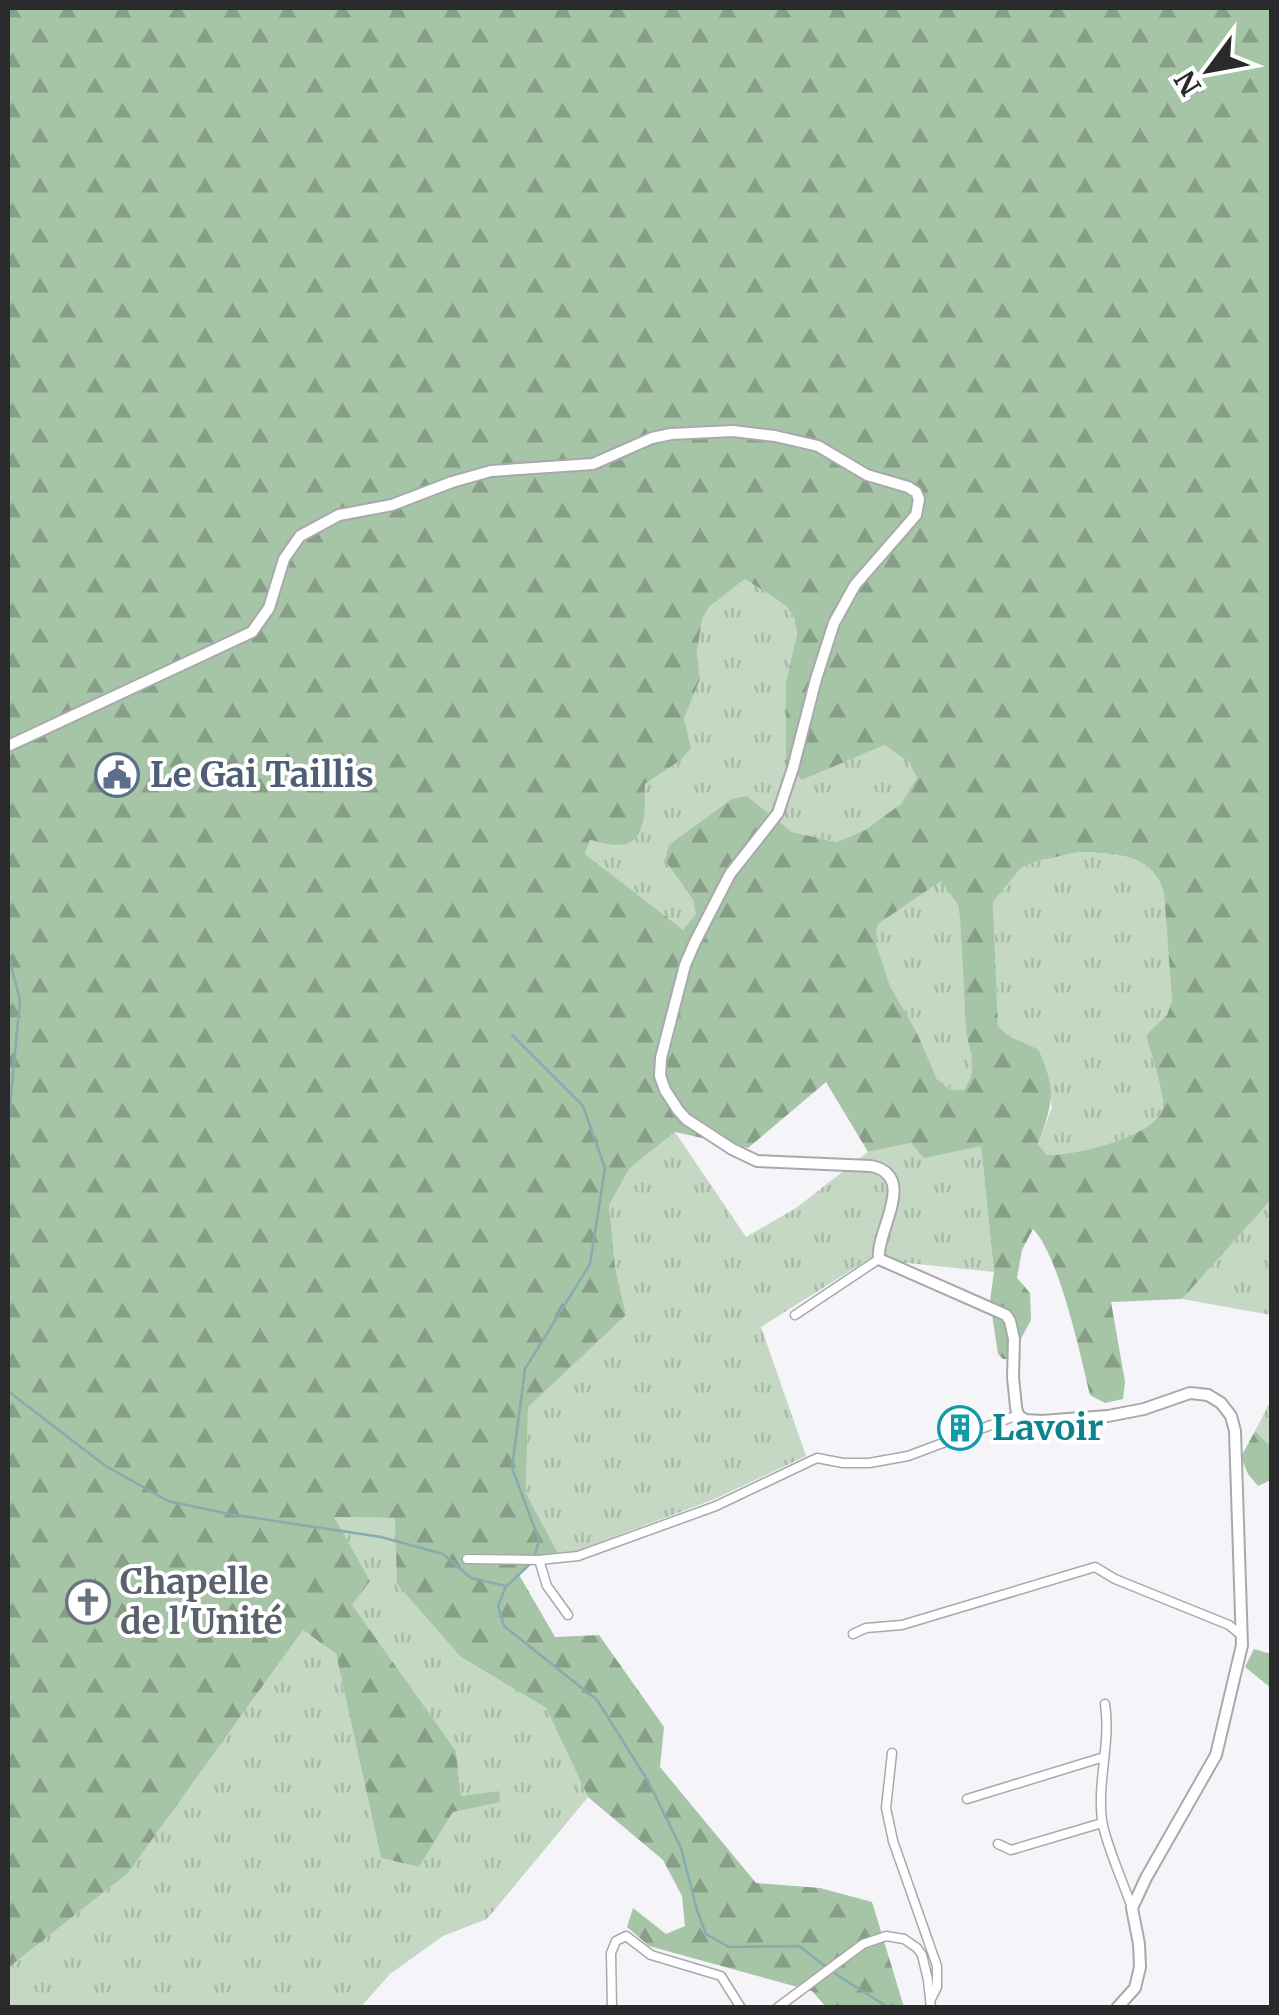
<svg xmlns="http://www.w3.org/2000/svg" width="1279" height="2015" viewBox="0 0 1279 2015" font-family="Merriweather,serif">
<style>
.grass{fill:url(#grass-tufts)}
.forest{fill:url(#forest-firs);fill-rule:evenodd}
.lines{fill:none;stroke-linecap:round;stroke-linejoin:round}
.stream{stroke:#87abaf;stroke-width:2.5}
.minor-casing{stroke:#a9a8ad;stroke-width:11}
.tertiary-casing{stroke:#a9a8ad;stroke-width:14}
.minor{stroke:#fff;stroke-width:8}
.tertiary{stroke:#fff;stroke-width:10}
.labels{text-anchor:middle;stroke-width:8;stroke-linejoin:round;paint-order:stroke}
.service-label{font-size:35px;font-weight:bold;fill:#4e5e75;stroke:#fff;text-anchor:start}
.culture-label{font-size:35px;font-weight:bold;fill:#0d838f;stroke:#fff;text-anchor:start}
.worship-label{font-size:35px;font-weight:bold;fill:#5b616d;stroke:#fff;text-anchor:start}
</style>
<defs>
<pattern id="grass-tufts" width="24" height="20" patternUnits="userSpaceOnUse" patternTransform="scale(2.5)"><rect width="24" height="20" fill="#c4d8c4"/><path d="M3 7l-1-3M5 7V3M7 7l1-3M15 17l-1-3M17 17v-4M19 17l1-3" fill="none" stroke="#a9baa9"/></pattern>
<pattern id="forest-firs" width="22" height="20" patternUnits="userSpaceOnUse" patternTransform="scale(2.5)"><rect width="22" height="20" fill="#a6c4a6"/><path d="M5 1l3.5 6h-7zM16 11l3.5 6h-7z" fill="#879f87"/></pattern>
</defs>
<rect width="100%" height="100%" fill="#f4f4f9"/>
<!-- grass -->
<path class="grass" d="M 745,579 L 785,605 L 794,617 L 797,634 L 786,681 L 802,780 L 885,745 L 911,763 L 917,778 L 902,804 L 865,830 L 837,842 L 792,832 L 747,796 L 665,860 L 693,900 L 697,914 L 683,931 L 585,854 L 590,840 L 620,846 L 642,828 L 645,784 L 681,760 L 684,719 L 700,679 L 697,652 L 702,620 L 709,607 Z
M 1078,852 C 1114,854 1154,852 1164,894 L 1172,1001 L 1167,1015 L 1146,1035 C 1150,1051 1163,1090 1163,1104 C 1163,1136 1073,1156 1047,1155 L 1038,1144 L 1052,1107 L 1038,1049 L 1009,1036 L 998,1026 L 993,902 L 1021,868 L 1034,862 Z
M 941,880 L 958,905 L 960,919 L 966,1033 L 973,1062 L 971,1077 L 964,1090 L 949,1089 L 937,1079 L 917,1033 L 890,986 L 875,940 L 878,924 Z
M 675,1132 L 746,1237 L 796,1208 L 868,1152 L 911,1143 L 924,1157 L 981,1145 L 994,1272 L 869,1259 L 761,1327 L 806,1456 L 715,1499 L 560,1557 L 526,1493 L 528,1406 L 626,1315 L 615,1266 L 609,1205 L 630,1168 Z
M 1271,1200 L 1271,1315 L 1182,1299 Z
M 1271,1400 L 1271,1447 L 1255,1431 Z
M 333,1517 L 396,1518 L 461,1657 L 546,1708 L 588,1797 L 487,1919 L 443,1936 L 390,1974 L 361,2007 L 8,2008 L 8,1968 L 128,1873 L 303,1630 L 336,1654 L 381,1858 L 419,1867 L 453,1812 L 499,1791 L 461,1796 L 456,1751 L 351,1605 L 370,1581 Z"/>
<!-- forest -->
<path class="forest" d="M 8,8 L 1271,8 L 1271,1200 L 1182,1299 L 1111,1302 L 1125,1382 L 1123,1399 L 1105,1403 L 1090,1395 C 1081,1357 1059,1255 1033,1229 L 1022,1250 L 1017,1278 L 1030,1293 L 1031,1320 L 1010,1359 L 1003,1359 L 998,1354 L 990,1301 L 994,1272 L 981,1146 L 924,1158 L 911,1143 L 868,1152 L 826,1082 L 748,1148 L 675,1132 L 630,1168 L 609,1205 L 615,1266 L 626,1315 L 528,1407 L 526,1493 L 560,1557 L 539,1560 L 518,1573 L 555,1637 L 599,1635 L 664,1727 L 660,1767 L 756,1883 L 820,1888 L 872,1902 L 904,2007 L 826,2007 L 812,1991 L 649,1946 L 627,1927 L 633,1908 L 666,1934 L 685,1926 L 682,1896 L 663,1860 L 588,1797 L 546,1708 L 461,1657 L 397,1584 L 395,1518 L 334,1517 L 370,1581 L 352,1605 L 456,1751 L 461,1796 L 499,1791 L 500,1802 L 453,1812 L 419,1867 L 381,1858 L 336,1654 L 303,1630 L 128,1873 L 8,1968 ZM 745,579 L 785,605 L 794,617 L 797,634 L 786,681 L 786,763 L 802,780 L 885,745 L 910,763 L 917,778 L 901,804 L 865,830 L 837,842 L 792,832 L 747,796 L 732,799 L 669,845 L 665,860 L 693,900 L 696,914 L 683,930 L 585,854 L 590,840 C 600,842 612,846 622,845 C 649,841 644,804 645,784 L 681,760 L 691,748 L 684,719 L 700,679 L 697,652 L 702,620 L 709,607 ZM 1078,852 C 1114,854 1154,852 1164,894 L 1172,1001 L 1167,1015 L 1146,1035 C 1150,1050 1163,1090 1163,1104 C 1163,1136 1073,1156 1047,1155 L 1038,1144 C 1053,1102 1057,1091 1038,1049 L 1009,1036 L 998,1026 L 993,902 L 1021,868 L 1034,862 ZM 941,881 L 958,905 L 960,919 L 966,1033 L 973,1062 L 971,1077 L 964,1090 L 949,1089 L 937,1079 L 917,1033 L 890,986 L 875,940 L 878,924 Z
M 1255,1431 L 1271,1447 L 1271,1480 L 1258,1486 L 1248,1474 L 1241,1457 Z
M 1254,1649 L 1271,1654 L 1271,1688 L 1245,1667 Z"/>
<g class="lines">
<!-- stream -->
<path class="stream" d="M 8,954 L 20,1000 L 8,1127
M 512,1035 L 583,1106 L 605,1168 L 590,1264 L 525,1369 L 512,1468 L 539,1540 L 535,1555
M 8,1391 L 104,1465 L 168,1501 L 229,1514 L 381,1537 L 443,1554 L 471,1578 L 506,1586 L 498,1606 L 504,1626 L 597,1700 L 648,1781 L 681,1848 L 697,1910 L 706,1934 L 729,1947 L 799,1946 L 825,1966
M 506,1587 L 532,1562
M 834,1973 L 889,2008"/>
<!-- minor casing -->
<g class="minor-casing">
<path id="minor" d="M 795,1315 L 879,1259
M 467,1559 L 539,1560 L 578,1556 L 716,1506 L 817,1458 L 843,1463 L 869,1463 L 908,1456 L 1018,1415
M 539,1560 L 547,1586 L 568,1615
M 853,1634 L 866,1628 L 902,1625 L 1095,1567 L 1115,1579 L 1229,1625 L 1241,1635
M 1105,1704 C 1111,1743 1097,1781 1102,1820 C 1105,1843 1124,1884 1132,1908
M 892,1753 L 886,1808 L 893,1841 L 937,1966 L 937,1987 L 930,2001
M 967,1799 L 1104,1757
M 998,1844 L 1011,1850 L 1102,1823
M 612,2008 L 611,1953 L 616,1941 L 626,1936 L 651,1955 L 721,1976 L 741,2008
M 777,2008 L 863,1944 L 886,1936 L 904,1939 L 917,1948 L 922,1955 L 928,1980 L 931,2008"/>
</g>
<!-- tertiary casing -->
<g class="tertiary-casing">
<path id="tertiary" d="M 8,746 L 252,632 L 269,608 L 284,559 L 300,536 L 339,515 L 392,505 L 452,482 L 491,471 L 593,464 L 652,438 L 671,434 L 733,431 L 775,436 L 818,446 L 867,475 L 908,487 L 916,492 L 919,499 L 916,515 L 855,585 L 834,623 L 816,679 L 793,768 L 778,813 L 730,874 L 695,942 L 685,965 L 661,1058 L 660,1076 L 665,1090 L 678,1110 L 686,1119 L 732,1149 L 757,1161 L 871,1166 C 919,1176 875,1232 879,1259 L 1006,1315 L 1010,1321 L 1014,1339 L 1013,1377 L 1016,1407 L 1018,1415 L 1025,1420 L 1042,1421 L 1108,1416 L 1144,1409 L 1190,1393 L 1208,1395 L 1221,1403 L 1231,1416 L 1235,1431 L 1242,1645 L 1216,1755 L 1146,1878 L 1132,1908 L 1139,1944 L 1140,1967 L 1135,1988 L 1117,2008"/>
</g>
<!-- minor -->
<use href="#minor" class="minor"/>
<!-- tertiary -->
<use href="#tertiary" class="tertiary"/>
</g>
<!-- icons -->
<defs>
<g id="civic-ring" transform="scale(2.25)"><circle r="9.5" fill="#fff" stroke="#5c6f8a" stroke-width="1.5"/><path d="M-.6-6.5H3V-4.5H.6V-3L4-1V1h2V6H-6V1h2V-1L-.6-3ZM-1.2 2.5V6h2.4V2.5Z" fill="#5c6f8a"/></g>
<g id="building-ring" transform="scale(2.25)"><circle r="9.5" fill="#fff" stroke="#0f9aa8" stroke-width="1.5"/><path d="M-4-6H4V6H1V3H-1V6H-4ZM-2.5-4.3h1.7v1.8h-1.7ZM.8-4.3h1.7v1.8H.8ZM-2.5-1h1.7V.8h-1.7ZM.8-1h1.7V.8H.8Z" fill="#0f9aa8"/></g>
<g id="church-ring" transform="scale(2.25)"><circle r="9.5" fill="#fff" stroke="#6b7280" stroke-width="1.5"/><path d="M-1.2-6h2.4v3.5h3.3v2.4h-3.3V6h-2.4V-.1h-3.3v-2.4h3.3Z" fill="#6b7280"/></g>
</defs>
<g fill-rule="evenodd">
<use href="#civic-ring" x="117" y="775"/>
<use href="#building-ring" x="960" y="1428"/>
<use href="#church-ring" x="88" y="1602"/>
</g>
<g class="labels">
<!-- service labels -->
<g class="service-label">
<text x="150" y="787">Le Gai Taillis</text>
</g>
<!-- culture labels -->
<g class="culture-label">
<text x="992" y="1440">Lavoir</text>
</g>
<!-- worship labels -->
<g class="worship-label">
<text x="120" y="1594">Chapelle<tspan x="120" dy="40">de l'Unité</tspan></text>
</g>
</g>
<!-- border -->
<rect width="1279" height="2015" fill="none" stroke="#2a2a2c" stroke-width="20"/>
<!-- north arrow -->
<g transform="translate(1209 70) rotate(238)" stroke="#ffffff" stroke-width="8" paint-order="stroke">
<path d="M0-8L18 38L0 25L-18 38Z" fill="#2a2a2c"/>
<text y="-15" font-size="28" font-weight="bold" text-anchor="middle" fill="#2a2a2c">N</text>
</g>
</svg>
